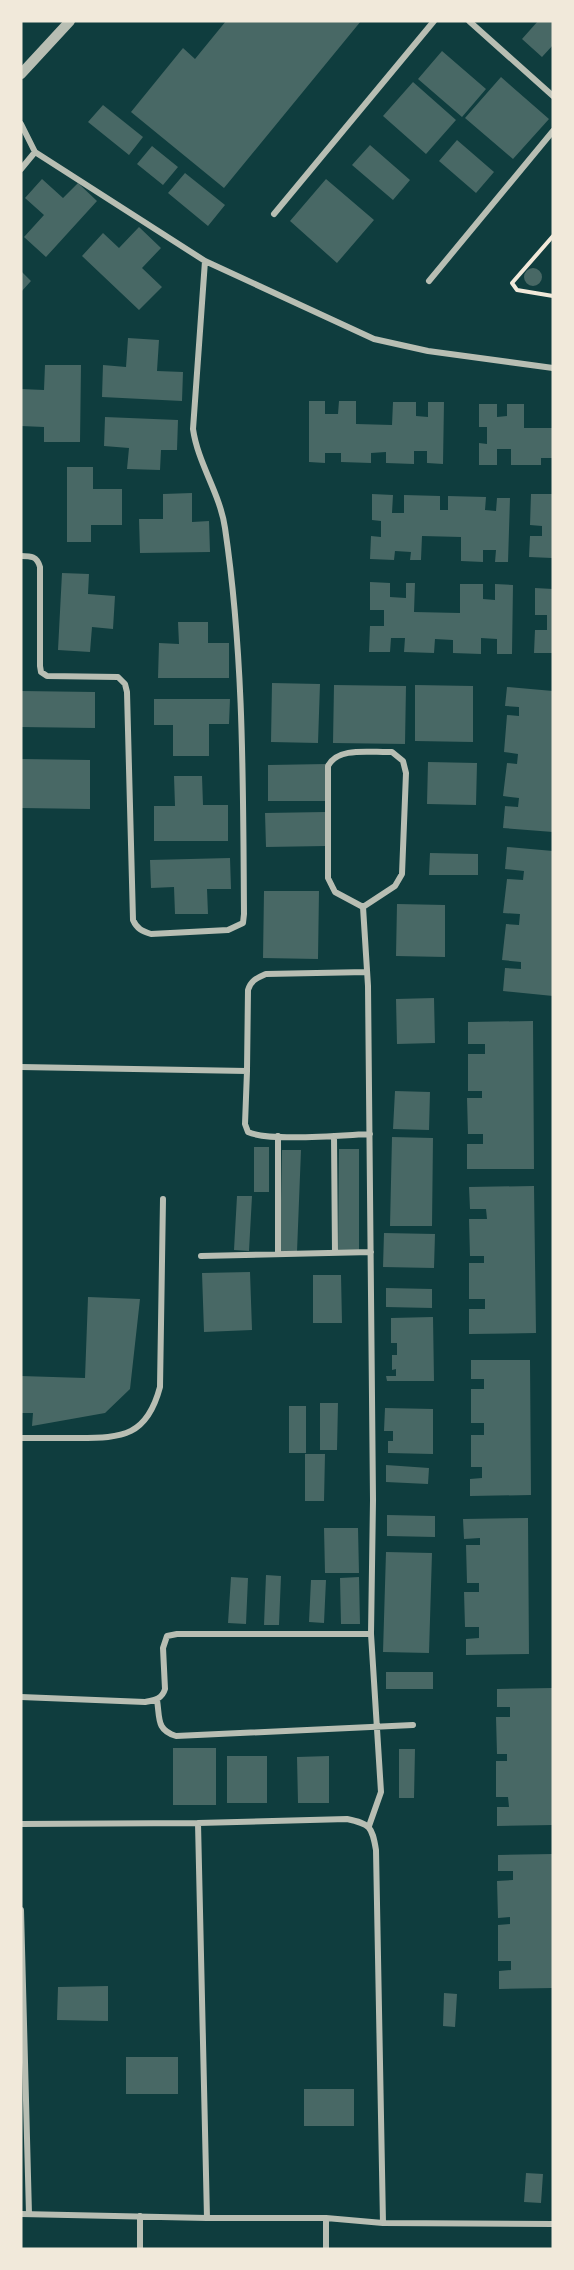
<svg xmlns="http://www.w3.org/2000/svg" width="574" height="2270" viewBox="0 0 574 2270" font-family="Barlow,sans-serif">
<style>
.building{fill:#486865}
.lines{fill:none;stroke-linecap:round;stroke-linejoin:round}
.path{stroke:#f1e9da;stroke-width:4}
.minor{stroke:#b8beb3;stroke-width:6}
.tertiary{stroke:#b8beb3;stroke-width:10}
</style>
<rect width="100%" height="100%" fill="#0f3d3e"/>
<!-- building -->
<path class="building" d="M 226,21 L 361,21 L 224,188 L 131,112 L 183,48 L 195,59 Z
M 538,21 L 553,21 L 553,45 L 542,57 L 522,39 Z
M 442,51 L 486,89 L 462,117 L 418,79 Z
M 501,77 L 549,119 L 513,159 L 465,118 Z
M 413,82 L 456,120 L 426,154 L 383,116 Z
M 103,105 L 143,137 L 129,155 L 88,122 Z
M 457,140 L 494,172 L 476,193 L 439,161 Z
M 370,145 L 410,180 L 393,200 L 352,165 Z
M 152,146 L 178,167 L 163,185 L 137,164 Z
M 185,173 L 225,205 L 208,226 L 168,193 Z
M 42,179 L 63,198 L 78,183 L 97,201 L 46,257 L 24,237 L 44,215 L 25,198 Z
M 326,179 L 374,220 L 337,263 L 290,221 Z
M 139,227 L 161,248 L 142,268 L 162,287 L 139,310 L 82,256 L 103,233 L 119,248 Z
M524 277a9 9 0 1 1 18 0a9 9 0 1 1-18 0Z
M 21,271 L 31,281 L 21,292 Z
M 128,338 L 159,340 L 157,371 L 183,372 L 182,401 L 102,397 L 103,365 L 126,367 Z
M 45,365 L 81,365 L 80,442 L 44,442 L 44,427 L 21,426 L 21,389 L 44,390 Z
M 309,401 L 325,401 L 325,414 L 338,414 L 339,401 L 356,401 L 356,424 L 392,425 L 393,402 L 416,402 L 416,416 L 428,417 L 428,402 L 444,402 L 443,464 L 427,463 L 427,451 L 414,451 L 414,464 L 386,463 L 386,452 L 371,453 L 371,463 L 341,462 L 341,453 L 325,453 L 325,463 L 309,462 Z
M 479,404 L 497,404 L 497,417 L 507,416 L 507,404 L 524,404 L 524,428 L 553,428 L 553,458 L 541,458 L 541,465 L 511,465 L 511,449 L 497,449 L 497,465 L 479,465 L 479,443 L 487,444 L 487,427 L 479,427 Z
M 105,417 L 178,420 L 177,450 L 161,450 L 160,470 L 127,469 L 129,448 L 104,446 Z
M 67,467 L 93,467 L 93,489 L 122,489 L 122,525 L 91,525 L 91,542 L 67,542 Z
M 192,493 L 192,522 L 209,521 L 210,552 L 140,553 L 139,519 L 163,519 L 163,494 Z
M 372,494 L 393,495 L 392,513 L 404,513 L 404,495 L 440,496 L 440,510 L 448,510 L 448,496 L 486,497 L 485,510 L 496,511 L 497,498 L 510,498 L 508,562 L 495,562 L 496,550 L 483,550 L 483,562 L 461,561 L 461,537 L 422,536 L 421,560 L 410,560 L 411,552 L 395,551 L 394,560 L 370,559 L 371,536 L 381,537 L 381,521 L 372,520 Z
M 531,494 L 553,494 L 552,558 L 529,557 L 530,536 L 542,536 L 542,526 L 530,525 Z
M 62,573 L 89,574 L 88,594 L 115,596 L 113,629 L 92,627 L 90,652 L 58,650 Z
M 370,582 L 390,583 L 390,597 L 406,598 L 406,583 L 415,583 L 414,612 L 460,613 L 460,584 L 483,584 L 483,599 L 495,600 L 495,584 L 513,585 L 512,654 L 497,654 L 497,639 L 481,638 L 481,654 L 453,653 L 453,640 L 435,639 L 434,653 L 404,652 L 405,638 L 391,638 L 390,652 L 369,652 L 370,626 L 384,626 L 384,610 L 370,610 Z
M 535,588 L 553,589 L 553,653 L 534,653 L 535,630 L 547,630 L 547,615 L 535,615 Z
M 178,622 L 208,622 L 208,643 L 229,643 L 229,678 L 158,678 L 159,643 L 179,644 Z
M 272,683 L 320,684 L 318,743 L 271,742 Z
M 334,685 L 406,686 L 405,744 L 333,743 Z
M 415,685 L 473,686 L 473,742 L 415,741 Z
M 507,687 L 553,691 L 553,832 L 503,828 L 505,806 L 518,807 L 519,798 L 503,796 L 507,763 L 517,764 L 518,754 L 504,752 L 507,715 L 519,716 L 519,707 L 505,706 Z
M 21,691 L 95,692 L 95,728 L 21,727 Z
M 154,699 L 230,699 L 229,724 L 209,724 L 209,756 L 173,756 L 173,725 L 154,725 Z
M 22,759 L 90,760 L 90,809 L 22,808 Z
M 428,762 L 477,763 L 476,805 L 427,804 Z
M 327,764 L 327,801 L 268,801 L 268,765 Z
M 174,776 L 202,776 L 203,805 L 228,805 L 228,841 L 154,841 L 154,806 L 175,806 Z
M 325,812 L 326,846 L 266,847 L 265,813 Z
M 507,847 L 553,851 L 553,996 L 503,991 L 505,968 L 521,969 L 521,962 L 502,960 L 506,924 L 519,925 L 520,914 L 503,913 L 507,879 L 523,880 L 524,871 L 505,869 Z
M 430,853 L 478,854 L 478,875 L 429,875 Z
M 230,858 L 231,889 L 207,889 L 208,914 L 175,914 L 174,887 L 151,888 L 150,860 Z
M 264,891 L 319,891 L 318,959 L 263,958 Z
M 397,904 L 445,905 L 445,957 L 396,956 Z
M 434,998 L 435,1043 L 397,1044 L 396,999 Z
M 533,1021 L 534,1169 L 467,1169 L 467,1144 L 483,1144 L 483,1134 L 468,1134 L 467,1098 L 482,1098 L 482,1091 L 468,1091 L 468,1054 L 485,1054 L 485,1044 L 468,1044 L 468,1022 Z
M 395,1091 L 430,1092 L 429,1130 L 393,1129 Z
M 392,1137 L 433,1138 L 432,1226 L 390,1226 Z
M 254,1147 L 269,1147 L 269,1192 L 254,1192 Z
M 339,1149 L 359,1149 L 359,1250 L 338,1250 Z
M 282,1150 L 301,1150 L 297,1252 L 280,1252 Z
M 534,1186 L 536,1333 L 469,1334 L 469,1309 L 485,1309 L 485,1299 L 469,1299 L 469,1263 L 484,1263 L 484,1256 L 470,1256 L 469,1219 L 487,1219 L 486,1209 L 470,1209 L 469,1187 Z
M 237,1196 L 252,1196 L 249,1251 L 234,1250 Z
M 384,1233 L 435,1234 L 434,1268 L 383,1267 Z
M 250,1272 L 252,1330 L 204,1332 L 202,1273 Z
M 313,1275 L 341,1275 L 342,1323 L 313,1323 Z
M 386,1288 L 432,1289 L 432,1308 L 386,1307 Z
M 88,1297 L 140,1299 L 130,1389 L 105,1413 L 32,1426 L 33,1413 L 21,1413 L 21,1376 L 85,1378 Z
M 433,1317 L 434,1381 L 387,1381 L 386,1376 L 396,1376 L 396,1369 L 392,1370 L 392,1355 L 397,1355 L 397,1343 L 391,1343 L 391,1318 Z
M 471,1360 L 530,1360 L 531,1495 L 470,1496 L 470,1479 L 482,1478 L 482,1467 L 471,1467 L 471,1435 L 484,1435 L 484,1423 L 471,1423 L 471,1389 L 484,1389 L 484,1379 L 471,1379 Z
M 320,1403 L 338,1403 L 337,1450 L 320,1450 Z
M 289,1406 L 306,1406 L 306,1453 L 289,1453 Z
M 385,1408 L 433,1409 L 433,1454 L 388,1453 L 388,1441 L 393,1441 L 393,1431 L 384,1431 Z
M 305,1454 L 325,1454 L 324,1501 L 305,1501 Z
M 386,1465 L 429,1468 L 428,1484 L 386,1482 Z
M 387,1515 L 435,1516 L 435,1537 L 387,1536 Z
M 528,1518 L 529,1654 L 466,1655 L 466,1639 L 479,1638 L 479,1627 L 465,1627 L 464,1592 L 479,1592 L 479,1583 L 467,1583 L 466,1545 L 480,1545 L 480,1538 L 464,1539 L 463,1519 Z
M 324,1528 L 358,1528 L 359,1573 L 325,1573 Z
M 386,1552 L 432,1553 L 429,1653 L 383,1652 Z
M 266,1575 L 281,1576 L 279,1625 L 264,1625 Z
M 231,1577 L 248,1578 L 246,1624 L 228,1623 Z
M 359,1577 L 360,1624 L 341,1624 L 340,1578 Z
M 311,1580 L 326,1580 L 324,1623 L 309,1622 Z
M 386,1672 L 433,1672 L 433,1689 L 386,1689 Z
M 553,1688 L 553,1825 L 497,1826 L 497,1807 L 509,1807 L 508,1797 L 496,1797 L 496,1761 L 507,1761 L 507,1754 L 497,1754 L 496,1717 L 510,1717 L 510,1707 L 497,1707 L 497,1689 Z
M 173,1748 L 216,1748 L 216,1805 L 173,1805 Z
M 399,1749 L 415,1749 L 414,1798 L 399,1798 Z
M 227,1756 L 267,1756 L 267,1803 L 227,1803 Z
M 329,1756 L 329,1803 L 298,1803 L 297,1757 Z
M 553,1854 L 553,1988 L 499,1989 L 499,1971 L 511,1970 L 511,1961 L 498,1961 L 498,1925 L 510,1924 L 510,1917 L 498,1918 L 497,1881 L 513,1880 L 513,1871 L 498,1871 L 498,1855 Z
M 108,1986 L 108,2021 L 57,2020 L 58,1987 Z
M 444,1993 L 457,1994 L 455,2027 L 443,2026 Z
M 126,2057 L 178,2057 L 178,2094 L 126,2094 Z
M 304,2089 L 354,2089 L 354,2126 L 304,2126 Z
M 526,2173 L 543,2174 L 541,2203 L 524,2202 Z"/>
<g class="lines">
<!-- path -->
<path class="path" d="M 553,236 L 512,283 L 517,290 L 553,296"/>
<!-- minor -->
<path class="minor" d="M 469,21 L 553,96
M 21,124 L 35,152 L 205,261 L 374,339 L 428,351 L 553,368
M 21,169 L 35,152
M 274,214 L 434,21
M 429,281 L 553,131
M 21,556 C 31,556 37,556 40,567 L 40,666 L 41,672 L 47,676 L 118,677 L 125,684 L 127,692 L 133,920 C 137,929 142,931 151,934 L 228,930 L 243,923 L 244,914 C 243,785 244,656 225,528 C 220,493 198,464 193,429 L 205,261
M 363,907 L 395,886 L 402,874 L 406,773 L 403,761 L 392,752 C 372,753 338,746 328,766 L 328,878 L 335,892 L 363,907 L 368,986 L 373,1500 L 371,1634 L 381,1792 L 369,1826
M 21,1067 L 247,1071 L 245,1124 L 248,1132 C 269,1142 345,1135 370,1134
M 247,1071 L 248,990 C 251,980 257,978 266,974 L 367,972
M 278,1136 L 278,1253
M 334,1136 L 335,1253
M 201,1256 L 371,1252
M 21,1438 C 40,1438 59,1438 78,1438 C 123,1438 147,1436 160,1387 L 163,1199
M 21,1697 L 145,1702 C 155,1700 162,1699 165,1689 L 163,1648 L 167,1636 L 177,1634 L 371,1634
M 157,1700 C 160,1718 156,1730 176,1736 L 413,1725
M 198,1823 L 207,2218
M 21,1824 L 198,1823 L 347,1819 C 370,1824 372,1826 376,1850 L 383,2223
M 21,1910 L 29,2214
M 21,2214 L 207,2218 L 326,2218 L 383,2223 L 553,2224
M 140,2216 L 140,2249
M 326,2249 L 326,2218"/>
<!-- tertiary -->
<path class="tertiary" d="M 21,74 L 70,21"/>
</g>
<!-- border -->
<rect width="574" height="2270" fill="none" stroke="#f1e9da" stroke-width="45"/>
</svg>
